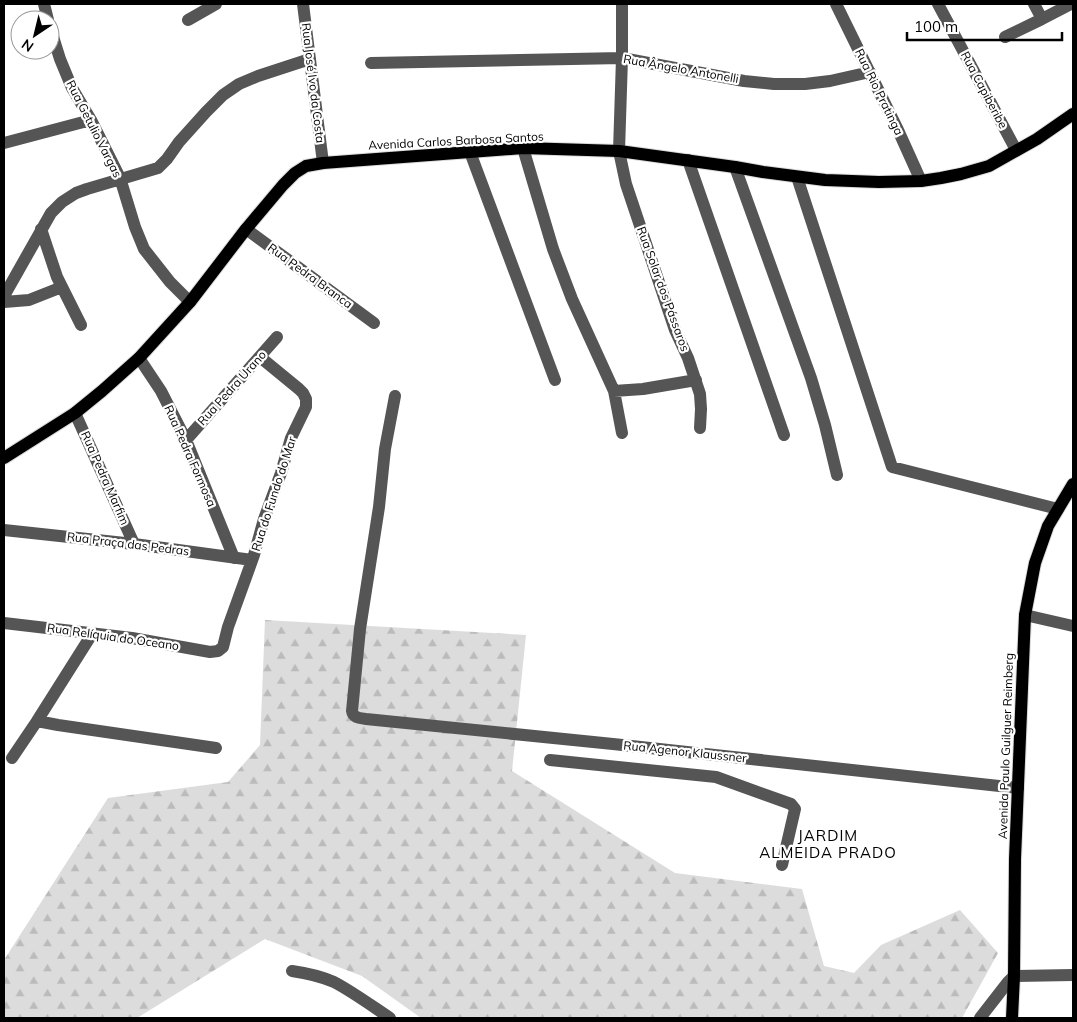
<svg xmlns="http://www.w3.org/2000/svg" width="1077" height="1022" viewBox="0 0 1077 1022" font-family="Mulish,sans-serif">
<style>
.forest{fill:url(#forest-firs)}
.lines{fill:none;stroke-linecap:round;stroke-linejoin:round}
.major-casing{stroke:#dbdbdb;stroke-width:14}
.minor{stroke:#555;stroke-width:12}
.major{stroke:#000;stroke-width:12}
.labels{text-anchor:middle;stroke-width:4.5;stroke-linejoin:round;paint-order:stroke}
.street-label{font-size:12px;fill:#000;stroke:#fff}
.quarter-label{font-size:15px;letter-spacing:1px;fill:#000;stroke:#fff}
</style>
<defs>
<pattern id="forest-firs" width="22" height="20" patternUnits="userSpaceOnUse" patternTransform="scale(1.25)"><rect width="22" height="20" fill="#dcdcdc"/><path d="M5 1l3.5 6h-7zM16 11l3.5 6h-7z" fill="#bbb"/></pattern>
</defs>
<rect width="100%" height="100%" fill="#fff"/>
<!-- forest -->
<path class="forest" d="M 265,620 L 526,635 L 512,771 L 675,873 L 802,889 L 824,966 L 854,973 L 881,945 L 960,910 L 998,953 L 962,1018 L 421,1018 L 362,976 L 265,939 L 137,1018 L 4,1018 L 4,960 L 108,798 L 228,782 L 260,745 Z"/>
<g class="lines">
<!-- major casing -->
<g class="major-casing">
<path id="major" d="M 4,458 L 75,413 L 102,391 L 139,358 L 190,302 L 246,229 L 283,185 L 295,173 L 306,166 L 323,163 L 523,148 L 619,151 L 735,167 L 763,172 L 825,180 L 879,182 L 921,181 L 941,178 L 961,174 L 989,166 L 1037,139 L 1073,114
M 1012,1018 L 1014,976 L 1015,859 L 1025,615 L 1035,563 L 1041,546 L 1048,526 L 1073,484"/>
</g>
<!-- minor -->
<path class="minor" d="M 44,4 L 48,20
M 303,4 L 323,163
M 622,4 L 622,58 L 619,151 L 626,184 L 675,330 L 688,358 L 700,394 L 701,409 L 700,428
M 836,4 L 898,130 L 921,181
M 938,4 L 1016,150
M 1034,4 L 1042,19
M 188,20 L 216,4
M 50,27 L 60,59 L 72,88 L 91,120 L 120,178 L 135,227 L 144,249 L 170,282 L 190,302
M 1005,37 L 1042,19 L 1071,4
M 371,63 L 622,58 L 744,81 L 774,84 L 805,84 L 830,81 L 870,72
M 4,143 L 91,120
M 523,148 L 553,249 L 572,299 L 614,391 L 622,433
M 470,152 L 555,380
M 688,160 L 784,435
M 735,167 L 811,378 L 825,425 L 837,475
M 797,177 L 892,467 L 1058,509
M 41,229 L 57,277 L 81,325
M 246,229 L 374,323
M 4,296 L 51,213 L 62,202 L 76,193 L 87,189 L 158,168 L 167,159 L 179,142 L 206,112 L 223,95 L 239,84 L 258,76 L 310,59
M 4,302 L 29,300 L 62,287
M 139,358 L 161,391 L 186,440 L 234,558
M 614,391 L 643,389 L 696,380
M 395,396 L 385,449 L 379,507 L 360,629 L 352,711 C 353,718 360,718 366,719 L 613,744 L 1018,788
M 75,413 L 134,544
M 186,440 L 277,337
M 4,530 L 134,544 L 252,560
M 1025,615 L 1073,626
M 4,623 L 132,638 L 210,652 L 218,651 L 223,647 L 228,627 L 254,555 L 264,519 L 281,473 L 291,438 L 306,407 L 306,399 L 303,393 L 299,389 L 260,357
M 92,634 L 37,721 L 58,725 L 216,748
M 12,758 L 37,721
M 550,760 L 716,777 L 791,804 L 795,809 L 782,865
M 292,971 C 306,973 320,976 334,982 C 353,992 372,1006 390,1018
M 980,1018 L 1008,982 L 1014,976 L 1073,975"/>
<!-- major -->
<use href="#major" class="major"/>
</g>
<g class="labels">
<!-- street labels -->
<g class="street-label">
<text transform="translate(681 69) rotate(10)" y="4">Rua Ângelo Antonelli</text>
<text transform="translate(313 83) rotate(83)" y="4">Rua José Ivo da Costa</text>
<text transform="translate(984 90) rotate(62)" y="4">Rua Capiberibe</text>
<text transform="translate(879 92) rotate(64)" y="4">Rua Rio Pratinga</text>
<text transform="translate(94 129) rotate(63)" y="4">Rua Getulio Vargas</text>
<text transform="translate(456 141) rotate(-3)" y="4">Avenida Carlos Barbosa Santos</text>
<text transform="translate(310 276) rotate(36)" y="4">Rua Pedra Branca</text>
<text transform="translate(663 289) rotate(70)" y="4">Rua Solar dos Pássaros</text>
<text transform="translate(232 388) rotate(-48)" y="4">Rua Pedra Urano</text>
<text transform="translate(190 456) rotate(66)" y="4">Rua Pedra Formosa</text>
<text transform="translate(105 478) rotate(66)" y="4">Rua Pedra Marfim</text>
<text transform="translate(274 494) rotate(-72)" y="4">Rua do Fundo do Mar</text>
<text transform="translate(128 544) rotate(7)" y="4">Rua Praça das Pedras</text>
<text transform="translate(113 637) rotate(8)" y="4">Rua Relíquia do Oceano</text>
<text transform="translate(1006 746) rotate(-88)" y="4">Avenida Paulo Guilguer Reimberg</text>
<text transform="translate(685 752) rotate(6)" y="4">Rua Agenor Klaussner</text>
</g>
<!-- quarter labels -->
<g class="quarter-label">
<text x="828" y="841">JARDIM<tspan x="828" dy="17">ALMEIDA PRADO</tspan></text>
</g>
</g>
<!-- border -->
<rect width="1077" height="1022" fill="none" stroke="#000000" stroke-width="10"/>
<!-- north arrow -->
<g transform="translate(35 35) rotate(215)"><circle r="24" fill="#ffffff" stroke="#999999"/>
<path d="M0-4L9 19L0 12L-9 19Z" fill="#000000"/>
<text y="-8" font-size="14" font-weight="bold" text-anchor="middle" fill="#000000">N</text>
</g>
<!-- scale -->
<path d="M907 32v8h155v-8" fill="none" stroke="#000000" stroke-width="2.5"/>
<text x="914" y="32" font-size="15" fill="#000000" stroke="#ffffff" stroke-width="4" paint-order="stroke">100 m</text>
</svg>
